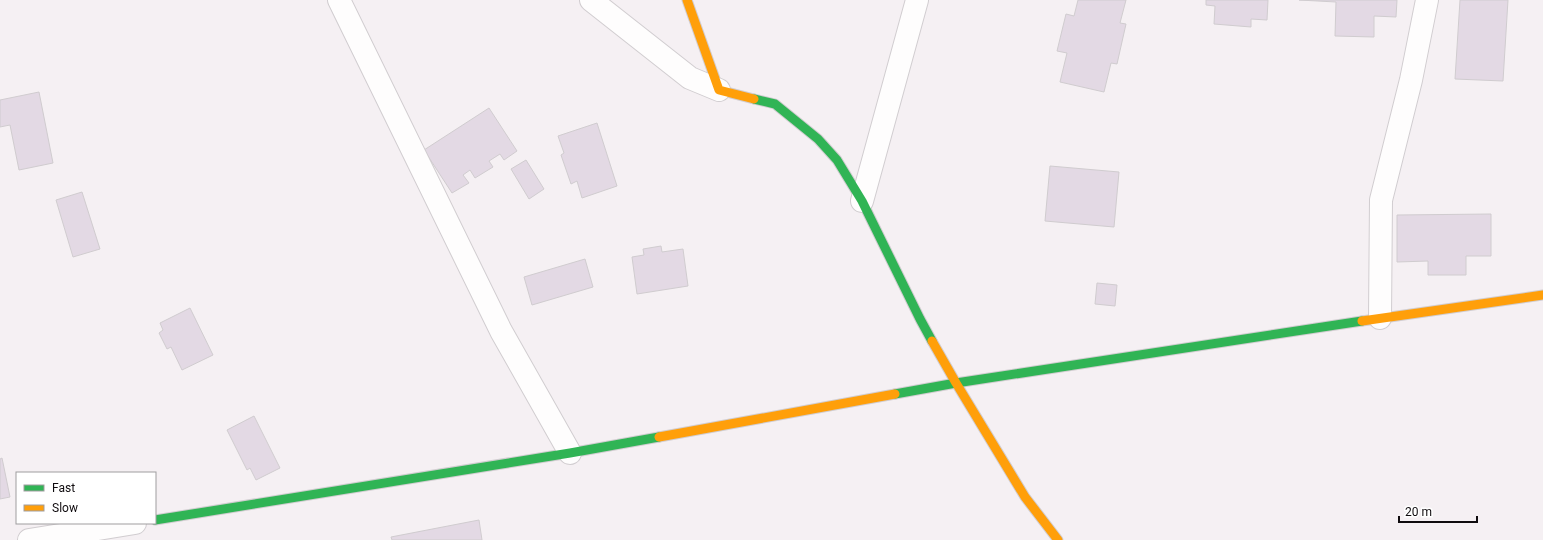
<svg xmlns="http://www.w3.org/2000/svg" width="1543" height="540" viewBox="0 0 1543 540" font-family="Roboto,sans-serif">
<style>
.building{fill:#e3d9e4;stroke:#d0cccf}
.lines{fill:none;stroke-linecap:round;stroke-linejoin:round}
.street-casing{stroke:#d1cdd0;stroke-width:24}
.fast-casing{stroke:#d1cdd0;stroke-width:11}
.slow-casing{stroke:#d1cdd0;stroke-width:11}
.street{stroke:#fefdfd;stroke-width:22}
.fast{stroke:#30b455;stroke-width:9}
.slow{stroke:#ff9f0a;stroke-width:9}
</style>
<rect width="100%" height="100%" fill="#f5f0f3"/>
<!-- building -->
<path class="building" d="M 1078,0 L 1126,0 L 1120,23 L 1126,24 L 1117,64 L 1111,63 L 1104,92 L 1060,82 L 1067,53 L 1057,51 L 1066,14 L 1074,16 Z
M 1206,0 L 1268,0 L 1267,20 L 1251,19 L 1251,27 L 1214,24 L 1215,6 L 1206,5 Z
M 1299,0 L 1397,0 L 1396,17 L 1374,16 L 1374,37 L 1335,36 L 1336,2 Z
M 1460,0 L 1508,0 L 1503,81 L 1455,79 Z
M 39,92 L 53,163 L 19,170 L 10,125 L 0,127 L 0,100 Z
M 489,108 L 517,151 L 504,160 L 500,154 L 489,161 L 493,167 L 475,178 L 470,170 L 463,175 L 469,183 L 452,193 L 424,150 Z
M 597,123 L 617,186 L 582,198 L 577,181 L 571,184 L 561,155 L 564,153 L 558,136 Z
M 526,160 L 544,189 L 529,199 L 511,169 Z
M 1050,166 L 1119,172 L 1114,227 L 1045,221 Z
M 82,192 L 100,249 L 73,257 L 56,200 Z
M 1491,214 L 1491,256 L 1466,256 L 1466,275 L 1428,275 L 1428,261 L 1397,262 L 1397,215 Z
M 661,246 L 662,252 L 683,249 L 688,286 L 637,294 L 632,257 L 644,255 L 643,249 Z
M 585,259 L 593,287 L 532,305 L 524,277 Z
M 1097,283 L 1117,285 L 1115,306 L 1095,304 Z
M 190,308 L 213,355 L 182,370 L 171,347 L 167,349 L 159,333 L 163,330 L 160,323 Z
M 254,416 L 280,468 L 256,480 L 250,468 L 247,470 L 227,430 Z
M 2,458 L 10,497 L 0,499 L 0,459 Z
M 479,520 L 482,540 L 392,540 L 391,537 Z"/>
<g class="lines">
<!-- street casing -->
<g class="street-casing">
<path id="street" d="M 339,0 L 501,331 L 570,453
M 591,0 L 690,78 L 719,90
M 862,201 L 917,0
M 1380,318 L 1381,200 L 1411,80 L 1427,0
M 29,540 L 135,523"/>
</g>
<!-- fast casing -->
<g class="fast-casing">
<path id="fast" d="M 754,99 L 775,104 L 818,139 L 837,160 L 862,201 L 920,319 L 932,341
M 895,394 L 956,383 L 1362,321
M 155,520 L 570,453 L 659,437"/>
</g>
<!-- slow casing -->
<g class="slow-casing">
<path id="slow" d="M 687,0 L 719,90 L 754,99
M 1362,321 L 1543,295
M 932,341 L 956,383 L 1025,497 L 1058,540
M 659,437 L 895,394"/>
</g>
<!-- street -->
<use href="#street" class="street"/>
<!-- fast -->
<use href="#fast" class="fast"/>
<!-- slow -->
<use href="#slow" class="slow"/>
</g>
<!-- legend -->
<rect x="16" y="472" width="140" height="52" fill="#ffffff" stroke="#9f9d9f"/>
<rect x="24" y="485" width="20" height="6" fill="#30b455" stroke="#9f9d9f"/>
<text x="52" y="492" font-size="12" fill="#0f0b0e">Fast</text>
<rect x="24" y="505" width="20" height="6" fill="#ff9f0a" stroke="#9f9d9f"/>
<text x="52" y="512" font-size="12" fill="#0f0b0e">Slow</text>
<!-- scale -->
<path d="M1399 516v6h78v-6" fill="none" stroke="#0f0b0e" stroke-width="2"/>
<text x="1405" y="516" font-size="12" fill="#0f0b0e" stroke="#ffffff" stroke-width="3" paint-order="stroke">20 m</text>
</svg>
